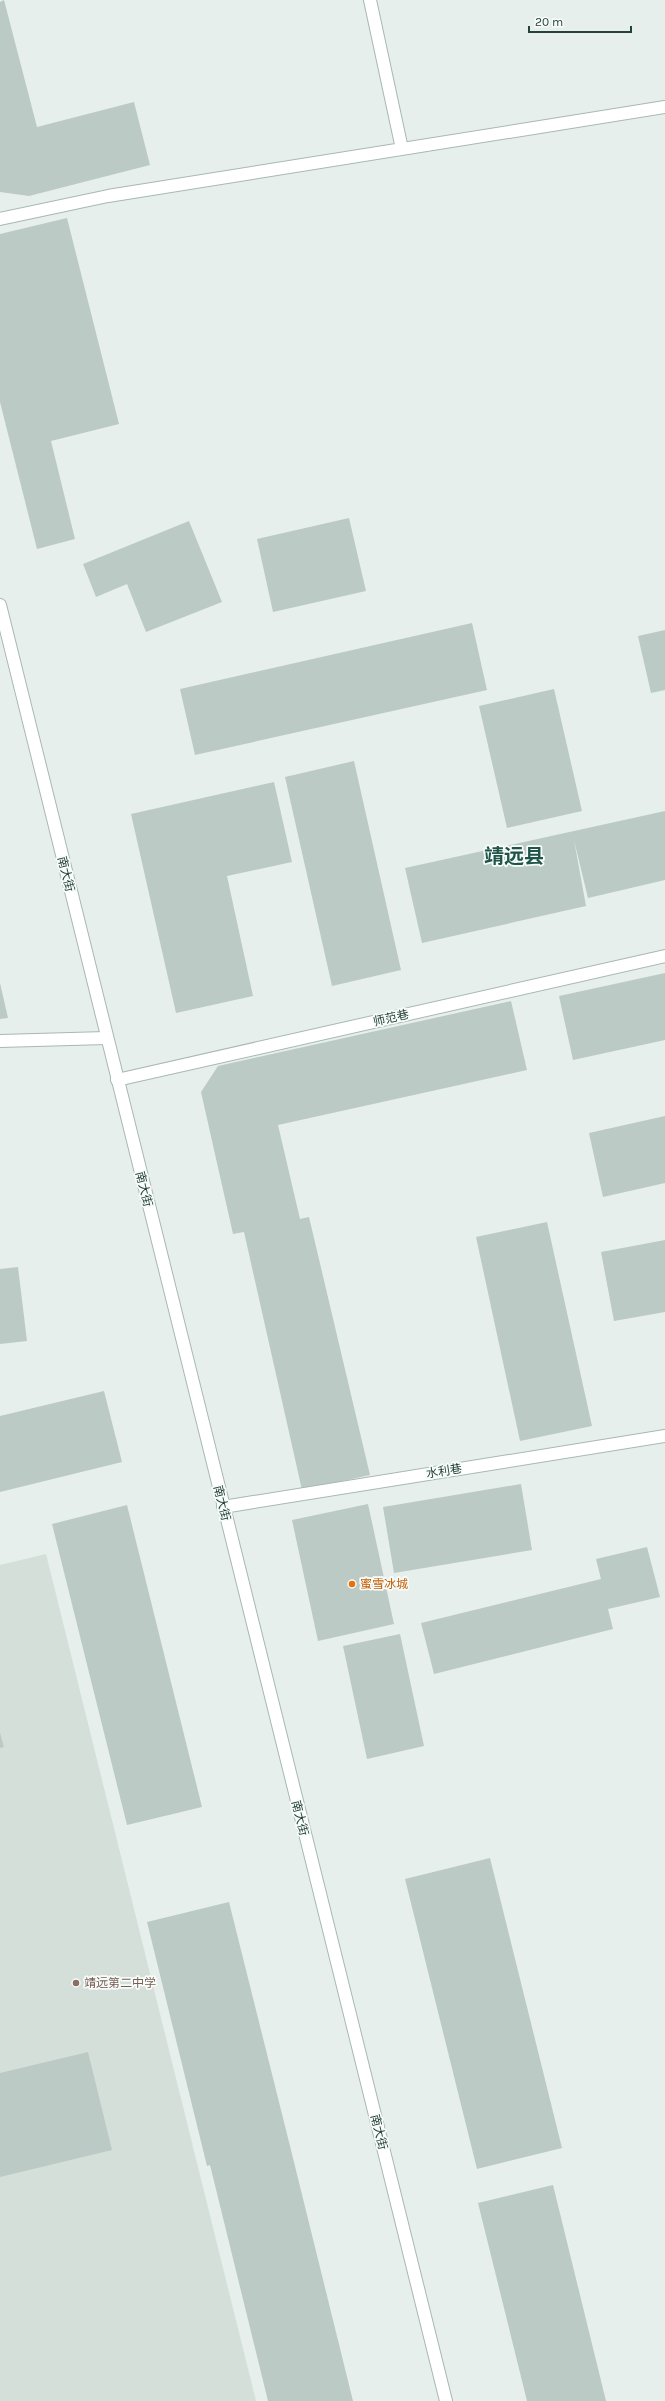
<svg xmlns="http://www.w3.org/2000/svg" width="665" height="2401" viewBox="0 0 665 2401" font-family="Karla,'Noto Sans SC',sans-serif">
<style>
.built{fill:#d4dfda}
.building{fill:#bbcac4}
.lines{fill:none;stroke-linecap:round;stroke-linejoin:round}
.minor-casing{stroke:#a8b8b2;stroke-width:14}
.tertiary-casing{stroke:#a8b8b2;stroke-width:14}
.minor{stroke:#fff;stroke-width:12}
.tertiary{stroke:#fff;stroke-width:12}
.food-dot{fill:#e8710a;stroke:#f7fbf9;stroke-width:1.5}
.education-dot{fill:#8d6e63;stroke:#f7fbf9;stroke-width:1.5}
.labels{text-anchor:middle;stroke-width:3.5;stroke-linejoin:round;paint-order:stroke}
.street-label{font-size:12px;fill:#24423a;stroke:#f7fbf9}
.food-label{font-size:12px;fill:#c56008;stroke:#f7fbf9;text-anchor:start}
.education-label{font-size:12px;fill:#785e54;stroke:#f7fbf9;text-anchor:start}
.town-label{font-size:20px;font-weight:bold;fill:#1f5548;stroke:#f7fbf9}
</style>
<rect width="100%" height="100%" fill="#e6efeb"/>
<!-- built -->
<path class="built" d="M 46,1554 L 256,2401 L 0,2401 L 0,1565 Z"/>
<!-- building -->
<path class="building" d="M 4,0 L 37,127 L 134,102 L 150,165 L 29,196 L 0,192 L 0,2 Z
M 67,218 L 119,424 L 51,441 L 75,539 L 37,549 L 0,402 L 0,234 Z
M 349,518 L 366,591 L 273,612 L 257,539 Z
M 189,521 L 222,602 L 146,632 L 127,584 L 96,597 L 83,564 Z
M 472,623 L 487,690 L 195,755 L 180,689 Z
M 665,630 L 665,690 L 651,693 L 638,636 Z
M 554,689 L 582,811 L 507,828 L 479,706 Z
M 354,761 L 401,970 L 332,986 L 285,777 Z
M 274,782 L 292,862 L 227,876 L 253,996 L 176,1013 L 131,814 Z
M 665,811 L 665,880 L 588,898 L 574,840 L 586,906 L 422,943 L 405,868 Z
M 665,973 L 665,1040 L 573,1060 L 559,996 Z
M 0,983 L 8,1018 L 0,1019 Z
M 511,1001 L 527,1070 L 278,1125 L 300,1219 L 309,1217 L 370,1475 L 302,1490 L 244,1232 L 233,1234 L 201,1092 L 218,1066 Z
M 665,1116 L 665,1183 L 603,1197 L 589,1133 Z
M 547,1222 L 592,1426 L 520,1441 L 476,1237 Z
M 665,1240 L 665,1312 L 614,1321 L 601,1252 Z
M 18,1267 L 27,1341 L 0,1344 L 0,1269 Z
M 104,1391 L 122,1462 L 0,1492 L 0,1416 Z
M 521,1484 L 532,1550 L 394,1573 L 383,1507 Z
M 368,1504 L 394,1624 L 318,1641 L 292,1520 Z
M 127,1505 L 202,1807 L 127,1825 L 52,1524 Z
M 647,1547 L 660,1597 L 608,1609 L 613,1629 L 434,1674 L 421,1623 L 601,1579 L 596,1559 Z
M 400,1634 L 424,1746 L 367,1759 L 343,1646 Z
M 0,1733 L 4,1747 L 0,1748 Z
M 490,1858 L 562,2148 L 477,2169 L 405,1879 Z
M 229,1902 L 290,2146 L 353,2401 L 268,2401 L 210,2165 L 207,2166 L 147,1922 Z
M 88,2052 L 112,2150 L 0,2177 L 0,2073 Z
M 553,2185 L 606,2401 L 527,2401 L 478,2203 Z"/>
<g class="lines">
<!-- minor casing -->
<g class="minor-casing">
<path id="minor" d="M 370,0 L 402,149
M 0,219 L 108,196 L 665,107
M 0,1041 L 106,1038
M 117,1080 L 665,956
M 223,1507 L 665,1436"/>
</g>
<!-- tertiary casing -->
<g class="tertiary-casing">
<path id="tertiary" d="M 0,605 L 446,2401"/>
</g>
<!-- minor -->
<use href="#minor" class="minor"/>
<!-- tertiary -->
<use href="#tertiary" class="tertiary"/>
</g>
<!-- markers -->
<circle class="food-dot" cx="352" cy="1584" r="4"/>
<circle class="education-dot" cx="76" cy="1983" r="4"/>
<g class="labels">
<!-- street labels -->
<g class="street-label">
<text transform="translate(66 874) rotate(76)" y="4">南大街</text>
<text transform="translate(391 1018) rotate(-13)" y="4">师范巷</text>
<text transform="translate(144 1189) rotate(76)" y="4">南大街</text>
<text transform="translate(444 1471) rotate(-9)" y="4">水利巷</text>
<text transform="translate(222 1503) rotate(76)" y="4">南大街</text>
<text transform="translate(300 1818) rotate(76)" y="4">南大街</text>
<text transform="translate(379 2132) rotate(76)" y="4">南大街</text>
</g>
<!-- food labels -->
<g class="food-label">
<text x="360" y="1588">蜜雪冰城</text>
</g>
<!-- education labels -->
<g class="education-label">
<text x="84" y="1987">靖远第二中学</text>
</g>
<!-- town labels -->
<g class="town-label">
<text x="514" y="863">靖远县</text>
</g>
</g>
<!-- scale -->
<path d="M529 26v6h102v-6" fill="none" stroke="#24423a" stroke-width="2"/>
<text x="535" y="26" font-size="12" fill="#24423a" stroke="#f7fbf9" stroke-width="3" paint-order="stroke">20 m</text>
</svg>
